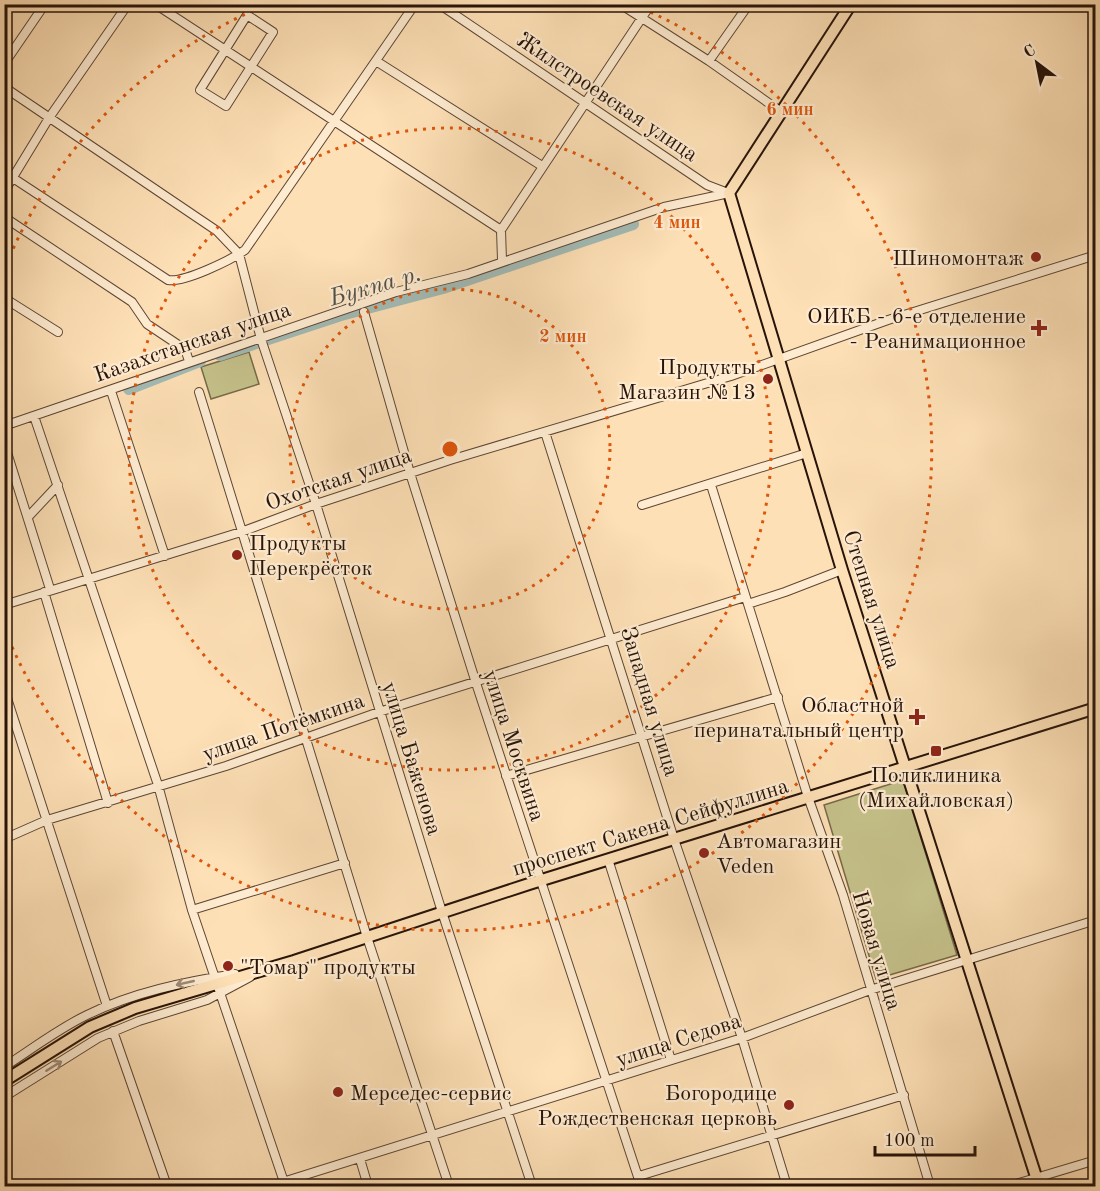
<svg xmlns="http://www.w3.org/2000/svg" width="1100" height="1191" viewBox="0 0 1100 1191" font-family="'Old Standard TT',serif">
<style>
.green{fill:#c5c18a;stroke:#766a4a;stroke-width:1.5}
.lines{fill:none;stroke-linecap:round;stroke-linejoin:round}
.river{stroke:#a2bbb6;stroke-width:12}
.minor-casing{stroke:#5d4634;stroke-width:10}
.major-casing{stroke:#271309;stroke-width:14}
.minor{stroke:#feebd0;stroke-width:8}
.major{stroke:#fee0b6;stroke-width:10}
.oneway{stroke:#9d8a76}
.ring{fill:none;stroke:#de560c;stroke-width:3;stroke-dasharray:3 6}
.poi-dot{fill:#8f2418;stroke:#feebd0;stroke-width:2}
.labels{text-anchor:middle;stroke-width:4.5;stroke-linejoin:round;paint-order:stroke}
.street-label{font-size:22px;fill:#271309;stroke:#feebd0}
.poi-label{font-size:22px;fill:#271309;stroke:#feebd0;text-anchor:end}
.water-label{font-size:24px;font-style:italic;fill:#524e46;stroke:#feebd0}
.centre{fill:#de560c;stroke:#feebd0;stroke-width:3}
.ring-label{font-size:18px;text-anchor:middle;font-weight:bold;fill:#de560c;stroke:#feebd0;stroke-width:4.5;stroke-linejoin:round;paint-order:stroke}
</style>
<rect width="100%" height="100%" fill="#fee0b6"/>
<filter id="stains"><feTurbulence type="fractalNoise" baseFrequency=".00333" numOctaves="4"/><feColorMatrix values="0 0 0 0 .2 0 0 0 0 .09 0 0 0 0 .02 0 0 0 .5 -.17"/></filter>
<radialGradient id="worn" r=".72"><stop offset=".6" stop-color="#630" stop-opacity="0"/><stop offset="1" stop-color="#630" stop-opacity=".3"/></radialGradient>
<!-- green -->
<path class="green" d="M 249,352 L 259,384 L 211,399 L 201,367 Z
M 903,780 L 957,955 L 876,979 L 824,805 Z"/>
<g class="lines">
<!-- river -->
<path class="river" d="M 220,355 L 341,315 L 443,288 L 633,224
M 129,389 L 200,361"/>
<!-- minor casing -->
<g class="minor-casing">
<path id="minor" d="M 155,4 L 501,230
M 439,4 L 707,185 L 728,193
M 620,4 L 709,61 L 780,111
M 247,15 L 273,32 L 226,106 L 200,90 Z
M 376,61 L 542,166
M 709,61 L 749,4
M 4,64 L 45,4
M 4,87 L 217,231 L 239,254 L 261,339 L 316,504 L 442,912 L 532,1186
M 13,178 L 168,280 C 184,283 231,260 245,250 L 415,4
M 4,192 L 49,118 L 128,4
M 4,217 L 132,302 L 147,324 L 177,344 L 186,352 L 189,361
M 502,260 L 501,230 L 651,4
M 4,298 L 58,332
M 364,312 L 410,473 L 476,683 L 641,1186
M 111,391 L 165,556
M 199,392 L 367,937 L 449,1186
M 34,416 L 158,785 L 192,910 L 285,1185
M 4,426 L 396,292 L 468,274 L 664,207 L 729,193
M 545,432 L 674,839 L 742,1038 L 787,1186
M 4,443 L 50,589
M 711,485 L 808,797 L 843,895 L 930,1186
M 642,505 L 807,453
M 28,517 L 58,485
M 44,592 L 108,803
M 748,604 L 785,592 L 842,570
M 4,605 L 241,532 L 316,504 L 450,460 L 731,376 L 888,320 L 1096,255
M 4,689 L 107,1006
M 506,776 L 778,697
M 4,839 L 47,820 L 226,766 L 379,712 L 745,597
M 608,859 L 671,1060
M 192,910 L 345,863
M 113,1031 L 167,1186
M 4,1067 C 32,1049 58,1029 87,1015 C 134,992 184,982 235,974
M 4,1097 L 98,1038 L 139,1021 L 207,1000 L 250,977
M 360,1159 L 368,1186
M 639,1176 L 904,1095
M 270,1186 L 742,1038 L 870,990 L 1096,920
M 1009,1186 L 1096,1160"/>
</g>
<!-- major casing -->
<g class="major-casing">
<path id="major" d="M 851,4 L 729,193 L 842,570 L 1039,1186
M 4,1081 L 90,1027 L 135,1008 L 294,961 L 529,884 L 1096,708"/>
</g>
<!-- minor -->
<use href="#minor" class="minor"/>
<!-- major -->
<use href="#major" class="major"/>
</g>
<!-- one-way arrows -->
<defs><path id="oneway-shaft" d="M-6 0H5M1.5-3L5.5 0L1.5 3" fill="none" stroke-width="1.6" stroke-linecap="round" stroke-linejoin="round" transform="scale(1.5)"/></defs>
<g class="oneway">
<use href="#oneway-shaft" transform="translate(185 983) rotate(167)"/>
<use href="#oneway-shaft" transform="translate(54 1066) rotate(-32)"/>
</g>
<!-- distance rings -->
<g class="ring">
<circle cx="450" cy="449" r="160"/>
<circle cx="450" cy="449" r="321"/>
<path d="M6 265A481 481 0 0 1 266 5M634 5A481 481 0 1 1 6 633"/>
</g>
<!-- markers -->
<g class="poi-dot">
<circle cx="1036" cy="257" r="6"/>
<path d="M1036 319h6v6h6v6h-6v6h-6v-6h-6v-6h6z"/>
<circle cx="768" cy="379" r="6"/>
<circle cx="237" cy="555" r="6"/>
<path d="M914 708h6v6h6v6h-6v6h-6v-6h-6v-6h6z"/>
<rect x="930" y="745" width="12" height="12" rx="3"/>
<circle cx="704" cy="853" r="6"/>
<circle cx="228" cy="966" r="6"/>
<circle cx="338" cy="1092" r="6"/>
<circle cx="789" cy="1105" r="6"/>
</g>
<g class="labels">
<!-- street labels -->
<g class="street-label">
<text transform="translate(608 96) rotate(34)" y="8">Жилстроевская улица</text>
<text transform="translate(192 341) rotate(-19)" y="8">Казахстанская улица</text>
<text transform="translate(338 478) rotate(-19)" y="8">Охотская улица</text>
<text transform="translate(873 599) rotate(72)" y="8">Степная улица</text>
<text transform="translate(651 701) rotate(73)" y="8">Западная улица</text>
<text transform="translate(283 726) rotate(-19)" y="8">улица Потёмкина</text>
<text transform="translate(515 745) rotate(72)" y="8">улица Москвина</text>
<text transform="translate(413 758) rotate(73)" y="8">улица Баженова</text>
<text transform="translate(650 826) rotate(-17)" y="8">проспект Сакена Сейфуллина</text>
<text transform="translate(878 950) rotate(73)" y="8">Новая улица</text>
<text transform="translate(678 1039) rotate(-18)" y="8">улица Седова</text>
</g>
<!-- poi labels -->
<g class="poi-label">
<text x="1024" y="265">Шиномонтаж</text>
<text x="1026" y="323">ОИКБ - 6-е отделение<tspan x="1026" dy="25">- Реанимационное</tspan></text>
<text x="756" y="374">Продукты<tspan x="756" dy="25">Магазин №13</tspan></text>
<text x="249" y="550" text-anchor="start">Продукты<tspan x="249" dy="25">Перекрёсток</tspan></text>
<text x="904" y="712">Областной<tspan x="904" dy="25">перинатальный центр</tspan></text>
<text x="936" y="782" text-anchor="middle">Поликлиника<tspan x="936" dy="25">(Михайловская)</tspan></text>
<text x="716" y="848" text-anchor="start">Автомагазин<tspan x="716" dy="25">Veden</tspan></text>
<text x="240" y="974" text-anchor="start">"Томар" продукты</text>
<text x="350" y="1100" text-anchor="start">Мерседес-сервис</text>
<text x="777" y="1100">Богородице<tspan x="777" dy="25">Рождественская церковь</tspan></text>
</g>
<!-- water labels -->
<g class="water-label">
<text transform="translate(375 285) rotate(-16)" y="8">Букпа р.</text>
</g>
</g>
<circle cx="450" cy="449" r="9" class="centre"/>
<g class="ring-label">
<text x="790" y="115">6 мин</text>
<text x="677" y="228">4 мин</text>
<text x="563" y="342">2 мин</text>
</g>
<!-- margin -->
<rect width="1100" height="1191" fill="none" stroke="#fee0b6" stroke-width="24"/>
<rect x="6" y="6" width="1088" height="1179" fill="none" stroke="#271309" stroke-width="3"/>
<rect x="12" y="12" width="1076" height="1167" fill="none" stroke="#271309" stroke-width="1.5"/>
<!-- north arrow -->
<g transform="translate(1037 63) rotate(328)" stroke="#feebd0" stroke-width="4.5" paint-order="stroke">
<path d="M0-4.5L10 22L0 15L-10 22Z" fill="#271309"/>
<text y="-9" font-size="16" font-weight="bold" text-anchor="middle" fill="#271309">С</text>
</g>
<!-- scale -->
<path d="M875 1146v9h100v-9" fill="none" stroke="#271309" stroke-width="3"/>
<text x="884" y="1146" font-size="18" fill="#271309" stroke="#feebd0" stroke-width="4.5" paint-order="stroke">100 m</text>
<rect width="100%" height="100%" filter="url(#stains)"/>
<rect width="100%" height="100%" fill="url(#worn)"/>
</svg>
